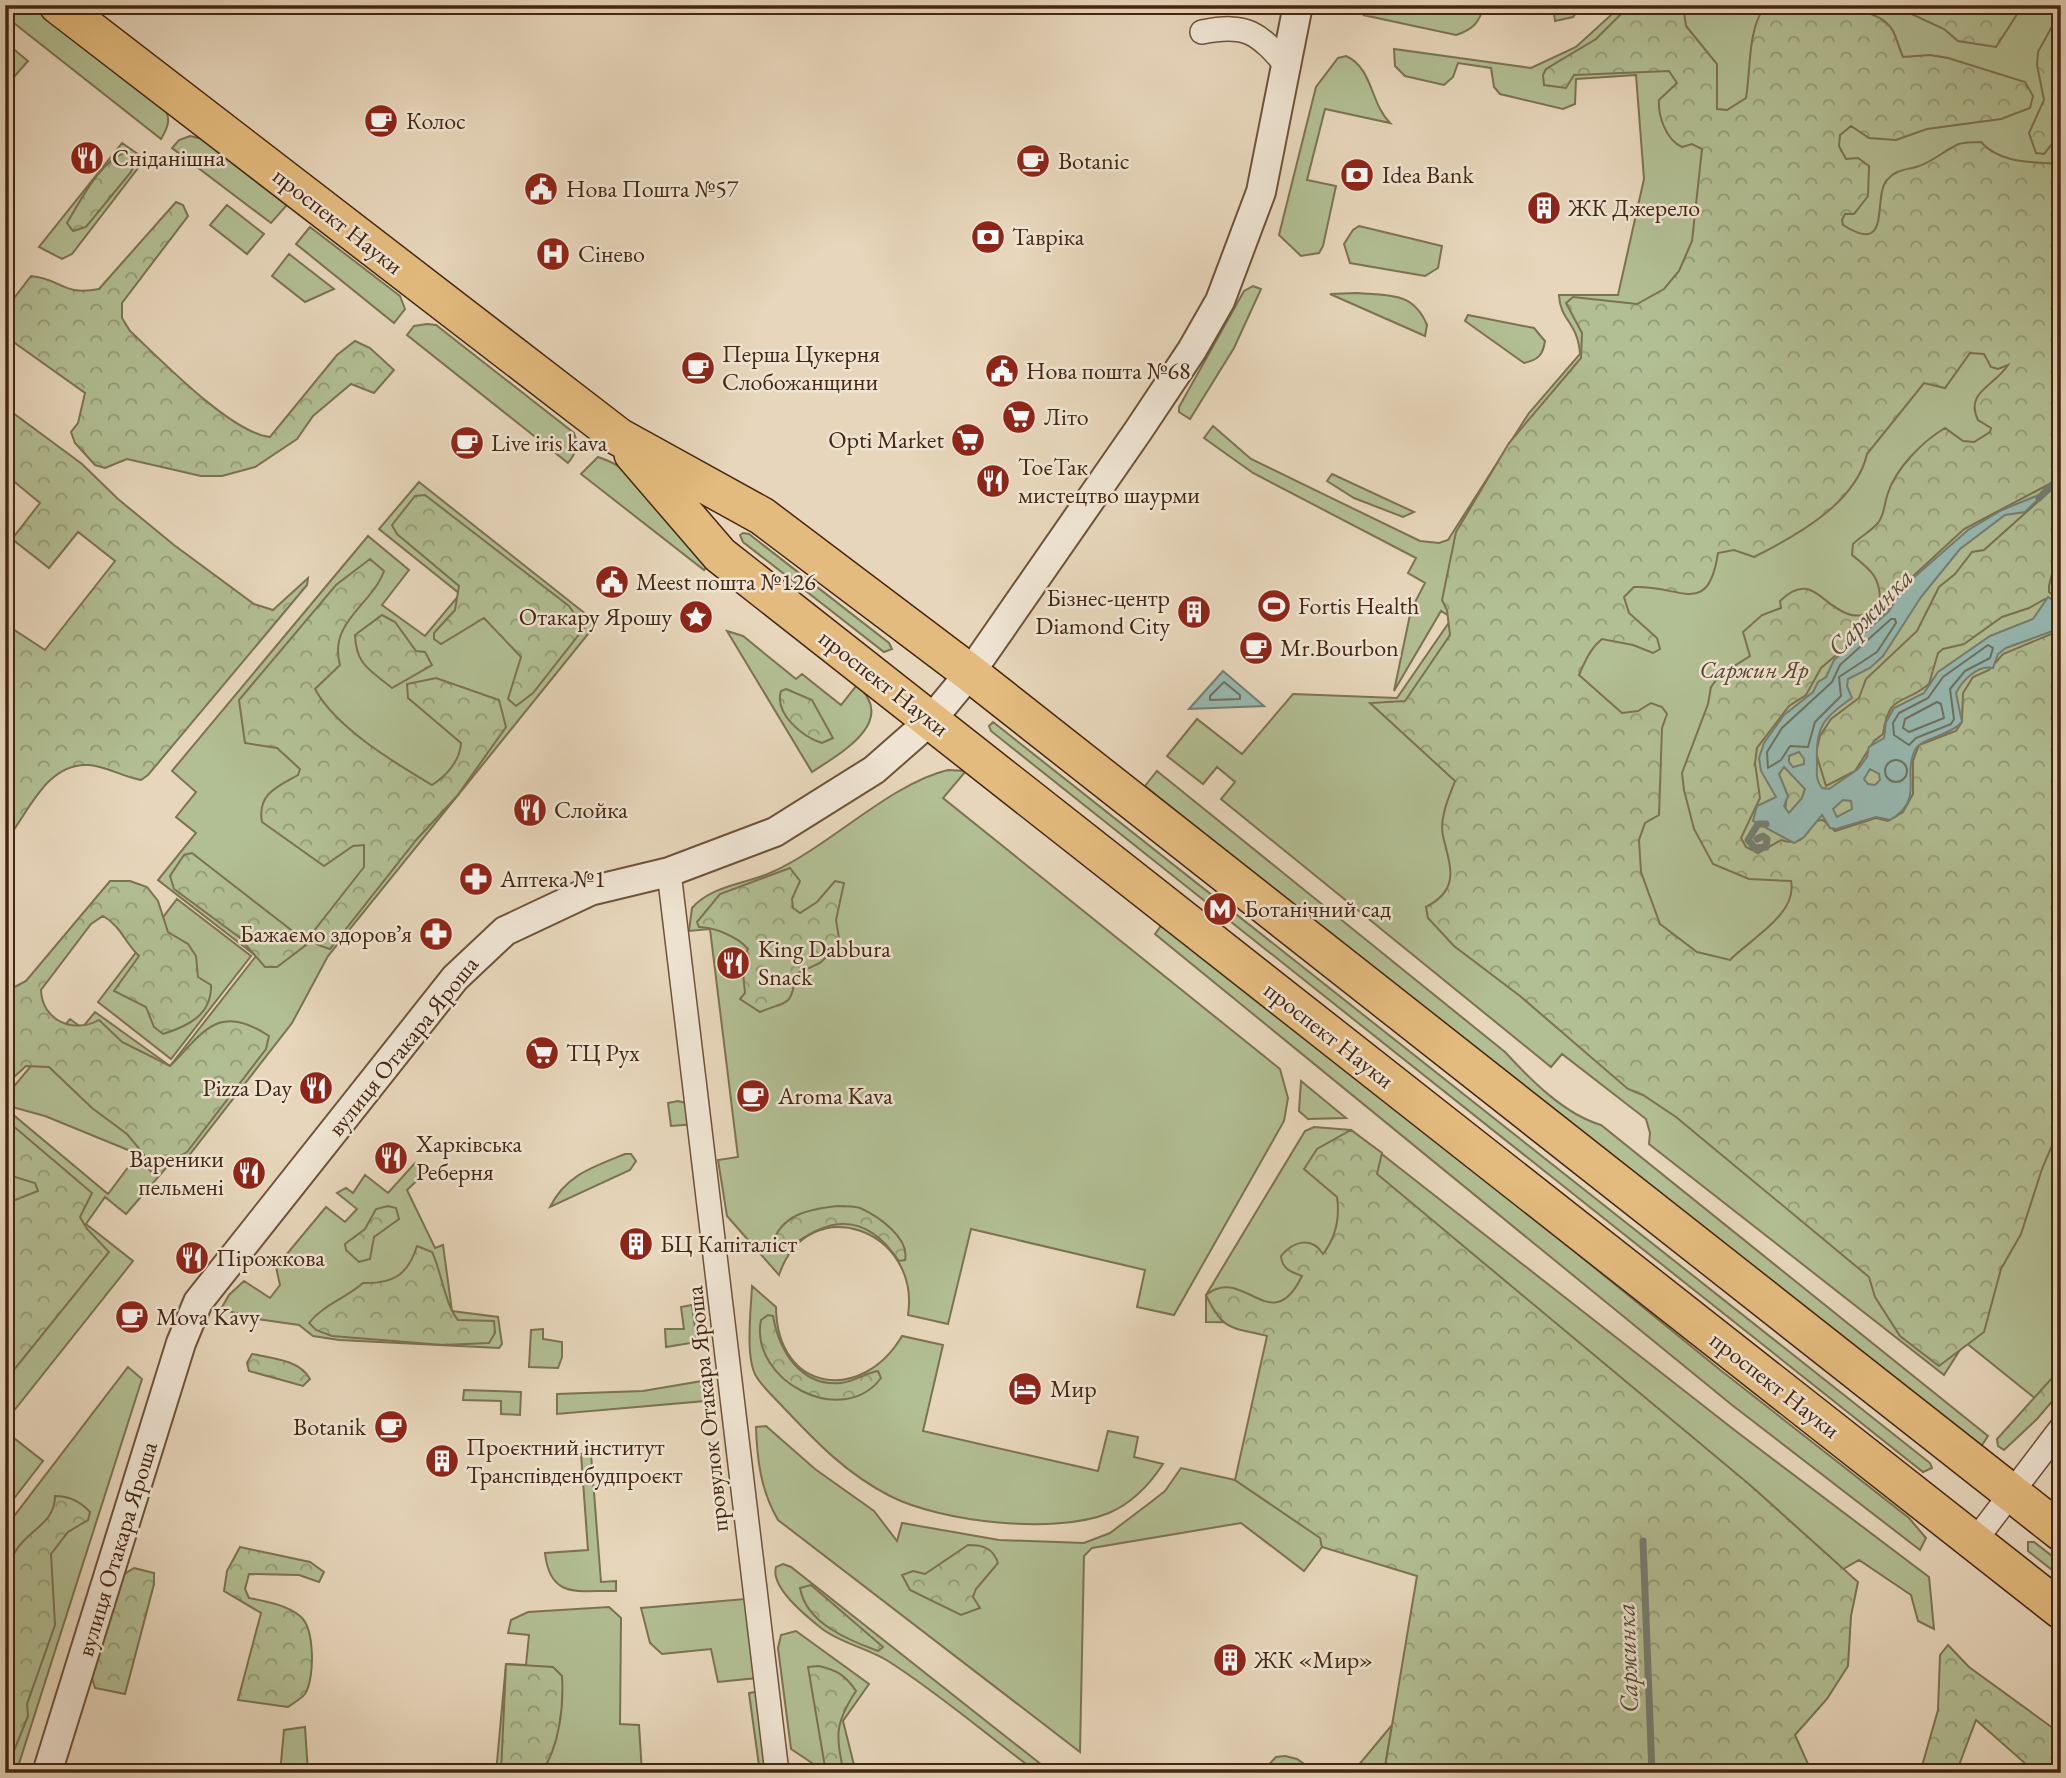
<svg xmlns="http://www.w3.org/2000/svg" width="2066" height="1778" viewBox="0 0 2066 1778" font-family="'EB Garamond',serif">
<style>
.green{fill:#b2be93;stroke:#7c7252;stroke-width:2}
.forest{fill:url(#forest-crowns);stroke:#7c7252;stroke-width:2;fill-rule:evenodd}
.water{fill:#97b9b1;stroke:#767e71;stroke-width:2;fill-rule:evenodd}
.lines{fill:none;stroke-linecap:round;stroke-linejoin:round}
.shore{stroke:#6e7060;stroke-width:2}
.stream{stroke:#767e71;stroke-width:7}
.minor-casing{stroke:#6e523b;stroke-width:26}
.tertiary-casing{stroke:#6e523b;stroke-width:32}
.primary-casing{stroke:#452610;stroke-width:40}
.minor{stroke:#efe4d3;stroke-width:23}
.tertiary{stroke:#efe4d3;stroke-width:28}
.primary{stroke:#e4bb7e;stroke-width:37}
.labels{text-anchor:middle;stroke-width:5;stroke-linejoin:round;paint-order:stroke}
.poi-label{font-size:24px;fill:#452610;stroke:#efe4d3;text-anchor:start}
.street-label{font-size:24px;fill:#452610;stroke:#efe4d3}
.park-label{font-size:24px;font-style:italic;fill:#5b442a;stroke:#efe4d3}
.water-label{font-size:26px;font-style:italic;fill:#5a4b38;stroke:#efe4d3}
</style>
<defs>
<pattern id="forest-crowns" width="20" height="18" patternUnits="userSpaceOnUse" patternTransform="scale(1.75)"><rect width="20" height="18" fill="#b2be93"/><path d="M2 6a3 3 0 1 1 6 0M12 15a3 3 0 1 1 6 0" fill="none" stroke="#939a77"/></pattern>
</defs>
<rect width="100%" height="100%" fill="#e7d6bb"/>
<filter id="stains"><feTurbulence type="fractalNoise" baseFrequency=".00286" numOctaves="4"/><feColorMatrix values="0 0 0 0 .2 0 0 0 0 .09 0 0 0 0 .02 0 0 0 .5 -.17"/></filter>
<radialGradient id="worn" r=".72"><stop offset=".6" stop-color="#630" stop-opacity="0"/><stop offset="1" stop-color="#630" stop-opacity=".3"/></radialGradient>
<!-- green -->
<path class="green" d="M 5,5 L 36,5 L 164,108 C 172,119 167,129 161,139 L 5,16 Z
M 1483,5 C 1481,22 1472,30 1456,35 L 1363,15 Z
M 1553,5 L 1582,5 L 1573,17 L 1555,21 Z
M 1622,5 L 2061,5 L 2061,1367 L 2037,1400 L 1965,1342 L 1944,1375 L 1649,1144 L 1650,1133 L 1646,1119 L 1562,1054 L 1551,1067 L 1221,799 L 1235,782 L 1217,767 L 1203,784 L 1167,756 L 1197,719 L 1242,754 L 1293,694 L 1397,698 L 1452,618 L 1441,611 L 1394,691 L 1411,610 L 1425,583 L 1408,573 L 1416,558 L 1253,473 L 1204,438 L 1213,426 L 1251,459 L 1420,541 L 1439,543 L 1448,540 L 1529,413 L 1580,354 C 1578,322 1560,321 1559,295 L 1618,295 L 1644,179 L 1636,75 L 1576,79 L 1575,104 L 1563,109 L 1500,94 L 1494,87 L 1491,68 L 1458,63 L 1453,77 L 1444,85 L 1405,76 L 1395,66 L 1394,49 L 1531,68 L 1576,47 Z
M 5,42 L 28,61 L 14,77 L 5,70 Z
M 1346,56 C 1373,68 1370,103 1390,123 L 1325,109 L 1307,180 L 1336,186 L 1323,246 L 1319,253 L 1301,256 L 1279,235 L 1316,87 L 1338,58 Z
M 190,136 L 203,139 L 287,205 L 271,223 L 172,148 L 179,140 Z
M 122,143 L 145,159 L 72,254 L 62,259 L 39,247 Z
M 227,205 L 264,234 L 247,254 L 210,225 Z
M 1359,226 L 1442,246 L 1438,268 L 1425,276 L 1350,263 L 1344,244 L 1353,230 Z
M 310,227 L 400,296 L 405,309 L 394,323 L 296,244 Z
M 289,254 L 334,289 L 305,302 L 272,276 Z
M 1253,286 L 1261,289 L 1234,348 L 1190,419 L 1179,412 L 1179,407 L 1244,291 Z
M 1357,293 C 1389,296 1413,291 1427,325 L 1425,336 L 1330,294 Z
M 1468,315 L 1534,328 L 1545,341 C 1543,355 1538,360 1524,363 L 1465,321 Z
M 427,324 L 436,325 L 574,433 C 579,445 576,453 568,463 L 407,335 L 414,326 Z
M 598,457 C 647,473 680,522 712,560 L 704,570 L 581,474 Z
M 1332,474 L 1414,512 L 1403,517 L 1354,498 L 1327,481 Z
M 419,482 L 597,623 L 328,956 L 292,1023 L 180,1167 L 172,1161 L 126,1214 L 105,1197 L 86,1224 L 133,1261 L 5,1422 L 5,1108 L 108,1194 L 138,1154 L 45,1116 L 5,1105 L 5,1097 L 70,1019 L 82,1028 L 95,1012 L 170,1066 L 256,956 L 158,880 L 196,833 L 176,817 L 196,792 L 172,771 L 368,536 L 409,570 L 382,605 L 425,636 L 460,594 L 379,529 Z
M 743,533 L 749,534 L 889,643 L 892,649 L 884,652 L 743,542 L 740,535 Z
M 727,631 L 743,636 L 796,679 L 802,674 L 841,705 L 857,685 C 899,722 839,754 812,772 Z
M 993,722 L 1930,1463 L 1932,1468 L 1923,1472 L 991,731 L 989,726 Z
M 948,770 L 966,771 L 943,798 L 1280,1069 L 1288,1098 L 1284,1121 L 1174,1315 L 1137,1307 L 1145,1270 L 971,1229 L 948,1324 L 908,1315 C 921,1229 808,1189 779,1275 L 727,1216 L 718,1160 L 738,1157 L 710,929 L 689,931 L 692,908 C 711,886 745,884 770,873 C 828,848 889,784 948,770 Z
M 1157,771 L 1505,1052 C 1531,1080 1564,1114 1601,1125 L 1988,1436 L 1980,1448 L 1594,1145 L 1145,786 Z
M 177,899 L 251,956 L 171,1059 L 98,1002 Z
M 1166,919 L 1719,1369 L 1909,1518 L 1926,1538 L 1920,1550 L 1732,1405 L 1155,934 Z
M 1301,1081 L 1346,1118 L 1308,1119 L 1299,1111 Z
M 678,1101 L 686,1103 L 696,1124 L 671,1126 L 668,1103 Z
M 1314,1127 L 1351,1130 L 1737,1432 L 1929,1577 L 1934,1629 L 1918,1621 L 1911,1595 L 1859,1560 L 1840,1571 L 1291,1323 L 1206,1322 L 1206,1295 L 1305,1131 Z
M 625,1154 L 631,1154 L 636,1161 L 630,1170 L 550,1207 C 566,1175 593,1167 625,1154 Z
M 415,1163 L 424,1174 L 407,1190 L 435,1248 L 443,1245 L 452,1311 L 498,1317 L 502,1344 L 499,1348 L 339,1340 L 313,1336 L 299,1325 L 257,1319 L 221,1309 L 229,1295 L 244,1281 L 270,1298 L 280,1285 L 276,1267 L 326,1207 L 345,1222 L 357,1209 L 337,1193 L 346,1188 L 353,1193 L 365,1175 L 388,1193 Z
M 752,1286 L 776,1307 C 777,1393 862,1404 902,1336 L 943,1345 L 923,1431 L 1098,1471 L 1108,1431 L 1138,1437 L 1134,1457 L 1163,1464 C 1150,1484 1132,1503 1109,1513 C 1055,1535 941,1522 890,1496 C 847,1474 817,1443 784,1408 C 775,1398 763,1388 756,1376 C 745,1357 751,1309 752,1286 Z
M 692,1305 L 697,1342 L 666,1347 L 665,1329 L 684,1329 L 681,1307 Z
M 543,1329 L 543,1339 L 562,1342 L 562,1357 L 558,1368 L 529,1367 L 531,1330 Z
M 128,1367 L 142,1379 L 16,1773 L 5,1773 L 5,1528 Z
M 702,1381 L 705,1401 L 557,1414 L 557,1394 L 643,1391 Z
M 464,1390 L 521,1392 L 520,1415 L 501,1414 L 501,1401 L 463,1400 Z
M 766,1426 L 815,1469 L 874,1511 L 897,1541 L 902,1523 L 999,1540 L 1084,1543 L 1110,1533 L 1151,1502 L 1165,1491 L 1181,1468 L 1235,1480 L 1321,1538 L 1322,1547 L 1304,1571 L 1241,1523 L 1092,1548 L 1084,1556 L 1080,1752 L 778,1520 C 761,1491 757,1460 756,1427 Z
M 5,1431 L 43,1461 L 5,1510 Z
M 581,1454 L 591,1454 L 601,1582 L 616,1581 L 616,1591 C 579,1590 550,1600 545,1553 L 588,1550 Z
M 2028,1542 L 2034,1542 L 2061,1563 L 2061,1577 L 2028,1551 Z
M 783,1564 L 791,1567 L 1052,1773 L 1038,1773 C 988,1736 940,1694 888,1661 C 867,1648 840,1643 821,1628 C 806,1616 770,1587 776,1567 Z
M 745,1599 L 757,1678 L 718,1682 L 711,1649 L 662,1654 L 650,1643 L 641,1608 Z
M 609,1607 L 621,1618 L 620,1724 L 639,1725 L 642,1773 L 496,1773 L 506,1664 L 526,1665 L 529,1635 L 508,1633 L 511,1620 L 528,1612 Z
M 796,1631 L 869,1684 L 843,1721 L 856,1773 L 814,1773 L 812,1763 L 791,1749 L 778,1648 L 781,1635 Z
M 761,1691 L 771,1773 L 760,1773 L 749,1693 Z
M 1392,1725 L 1384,1773 L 1352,1773 Z
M 305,1727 L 308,1773 L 280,1773 L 284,1730 Z
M 1285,1756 L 1297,1759 L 1310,1768 L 1309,1773 L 1261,1773 L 1276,1757 Z"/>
<!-- forest -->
<path class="forest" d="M 1630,5 L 1683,5 L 1686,26 L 1717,64 L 1717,109 L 1727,110 L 1746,98 C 1751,69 1747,29 1766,5 C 1799,5 1877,0 1893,31 C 1897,39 1899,48 1903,57 L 1930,55 L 1948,58 L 2025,82 L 2033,96 L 2030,108 L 2001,119 L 1927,129 L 1896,140 L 1869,138 L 1851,126 L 1840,135 L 1839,146 L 1846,159 L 1858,158 L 1869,166 L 1868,196 L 1854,214 L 1845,214 L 1842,220 L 1843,225 C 1893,257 1872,197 1887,180 C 1895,170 1905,170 1916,167 C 1932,163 1944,150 1959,144 C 1966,142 1974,142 1981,142 C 2000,164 2034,162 2061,164 L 2061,478 L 1964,529 L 1898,590 L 1896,600 L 1874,623 L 1821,668 L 1806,695 L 1789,706 L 1757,748 L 1755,763 L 1760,798 L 1741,838 L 1746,847 L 1758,853 L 1781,840 C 1801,847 1805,836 1815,821 L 1823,820 L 1835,831 L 1876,818 L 1888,821 L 1903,812 L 1913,794 L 1913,761 L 1919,745 L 1956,731 L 1962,722 L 1963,693 L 1973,677 L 1989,670 L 2003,654 L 2061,630 L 2061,1124 L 2042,1169 L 2021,1234 L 2001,1269 L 1984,1332 L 1939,1366 L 1900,1336 L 1875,1297 L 1869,1277 L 1676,1117 L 1643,1095 L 1628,1089 L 1520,996 L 1454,946 L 1428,918 L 1426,907 C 1461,889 1450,866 1443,836 C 1439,818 1449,797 1455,781 L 1370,703 L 1405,701 L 1450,635 L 1447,610 L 1442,600 L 1456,532 L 1509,443 L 1581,358 L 1582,333 L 1566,303 L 1573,297 L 1637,304 L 1664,289 L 1679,271 L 1692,241 L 1702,149 L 1692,144 L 1682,147 C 1666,140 1658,116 1659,100 L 1677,83 L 1669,71 L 1574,75 L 1566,88 L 1544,85 L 1543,75 L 1546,69 L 1596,39 ZM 1970,353 L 1984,354 L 1991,367 L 1998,369 L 2008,365 C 1996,385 1964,392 1978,420 L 1991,428 L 1990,432 L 1974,442 L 1963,441 L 1945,428 C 1923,441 1896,468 1888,493 C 1884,503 1885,514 1878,523 C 1871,531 1860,537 1853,544 L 1852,555 C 1871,570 1881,577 1880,604 L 1871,614 C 1864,615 1855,617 1848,614 C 1820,604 1811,571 1780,601 L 1781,608 L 1762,615 L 1743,632 L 1750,656 L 1720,675 L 1711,687 L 1708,704 L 1682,773 L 1684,790 L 1694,829 L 1713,864 L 1749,879 L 1791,881 C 1798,914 1750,939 1730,960 L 1697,952 L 1660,924 L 1641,872 L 1639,840 L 1645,823 L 1659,815 L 1662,728 L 1667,714 L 1662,707 L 1651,703 L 1638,711 L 1622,713 L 1579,675 C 1585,661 1590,649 1602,639 L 1633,645 L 1653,653 L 1660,649 L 1657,638 L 1629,613 L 1624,597 L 1634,587 C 1681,585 1708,619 1718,553 L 1734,550 L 1754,557 C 1796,536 1856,503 1867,454 L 1924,383 L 1945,388 Z
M 1892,5 L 2023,5 L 1996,47 L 1958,41 L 1944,29 Z
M 2061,10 L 2061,133 L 2044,154 L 2036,153 L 2029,133 L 2044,100 L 2037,65 L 2038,52 Z
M 126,152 L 135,163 L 131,172 L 86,227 L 73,231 L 67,223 C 81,200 100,161 126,152 Z
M 176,202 L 183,205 L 188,216 L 122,303 L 122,318 L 130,331 C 160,359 231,433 270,437 L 337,355 L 355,341 L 370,348 L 394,370 L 374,393 L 351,384 L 313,416 L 297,439 L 255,467 L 222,476 L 201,476 L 127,459 L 105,468 L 95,465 L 75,443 L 71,432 L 78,423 L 85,393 L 5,336 L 5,310 L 31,276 C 62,279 62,296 99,289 Z
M 5,407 L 82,464 L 118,499 L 174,545 L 254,604 L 273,610 L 308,578 L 307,585 L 148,775 L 141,780 C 123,777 106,766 89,765 C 46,762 28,814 5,842 L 5,600 L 10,603 L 6,616 L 13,629 L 45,650 L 115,561 L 78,532 L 49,568 L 12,539 L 40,503 L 11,479 L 5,485 Z
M 2061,481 L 2061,536 L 2049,586 L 2049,592 L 2061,601 L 2059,603 L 2045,599 L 2029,608 L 2002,617 L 1964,644 L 1943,649 L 1938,653 L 1929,684 C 1903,706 1889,692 1883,734 L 1874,741 L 1855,771 L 1826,786 L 1816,753 L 1820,736 L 1831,719 L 1859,698 L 1866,679 L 1917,631 L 1939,587 L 1955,574 L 1972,552 L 1984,550 Z
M 425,495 L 569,606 L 584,628 L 533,693 L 516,706 L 508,699 L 521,657 L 484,618 L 441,644 L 434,639 L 434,633 L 455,610 L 459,586 L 397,534 L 392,525 L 415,496 Z
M 370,559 L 384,571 C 372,605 328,622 340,665 L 315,689 C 336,728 395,763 432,785 C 446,776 460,761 461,743 L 408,698 L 407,684 L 436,678 L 499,700 L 506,727 L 457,796 L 417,839 L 330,949 L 318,945 L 310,936 L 364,867 L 364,845 L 353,846 L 324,866 L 262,822 C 257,794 277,787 298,775 L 300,769 L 277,748 L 245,743 L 239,700 L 336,585 Z
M 382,615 L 395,622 L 416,651 L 425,652 L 432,665 L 392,688 C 370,670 356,665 355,635 Z
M 786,689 L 812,700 L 833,738 L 822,743 C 803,737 774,714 781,691 Z
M 1786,767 L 1805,789 L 1802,798 L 1790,813 L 1785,811 L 1787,794 L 1779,775 L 1782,768 Z
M 192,853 L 295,933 L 306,945 L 277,967 L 265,967 L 239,937 L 174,889 L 170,876 L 184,855 Z
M 790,868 L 800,881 L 792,899 L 793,908 L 800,913 L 817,902 L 835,881 L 844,883 L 836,920 L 840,944 L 820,963 L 796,974 C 791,1008 788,1000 760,1012 L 740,999 L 745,993 L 742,963 L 748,949 C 738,937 714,927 699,927 L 697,922 L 720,894 Z
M 110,881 L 130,881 L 147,887 L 158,901 L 168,932 L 188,944 L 196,956 L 198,977 L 211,985 C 212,1014 189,1026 163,1034 L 154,1027 L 146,1007 L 114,991 L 139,956 C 125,943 121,926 103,916 L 91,924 L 41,990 C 42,1021 74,1034 99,1020 L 122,1042 L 170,1066 C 204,1032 218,1002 269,1036 L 266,1049 L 187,1152 L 151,1172 L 146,1165 L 146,1157 L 127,1134 L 92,1108 L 49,1067 L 26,1066 L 14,1077 L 5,1091 L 5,992 L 26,981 Z
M 5,1119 L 92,1193 L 80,1217 L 87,1229 L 109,1252 L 5,1381 L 5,1296 L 8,1293 L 5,1204 L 38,1191 L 35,1183 L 5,1174 Z
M 1351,1130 L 1382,1153 L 1377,1174 L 1750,1485 L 1858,1582 L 1851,1616 L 1848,1666 L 1827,1699 L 1795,1735 L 1812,1773 L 1384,1773 L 1417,1576 L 1322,1547 L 1320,1538 L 1235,1480 L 1267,1336 C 1232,1327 1223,1332 1206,1295 C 1244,1264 1271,1340 1302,1276 C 1291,1272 1282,1269 1281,1256 C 1293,1241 1312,1236 1323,1254 C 1336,1237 1340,1218 1337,1197 L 1304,1169 L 1317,1149 Z
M 388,1206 L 396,1208 L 399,1219 L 374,1237 L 370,1259 L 359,1262 L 346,1250 L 345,1244 L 365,1229 L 376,1209 Z
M 838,1206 C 845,1206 854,1206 860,1208 C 878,1216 910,1238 905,1260 L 899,1261 C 864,1209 827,1217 784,1252 L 778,1252 L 772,1245 C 781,1214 809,1209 838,1206 Z
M 417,1246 L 432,1252 C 442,1273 445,1305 458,1320 L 494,1321 L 495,1333 L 489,1343 L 443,1345 L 332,1336 L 316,1330 L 309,1323 C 323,1305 346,1298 363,1283 C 393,1284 408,1275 417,1246 Z
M 768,1315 L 773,1316 C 779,1350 800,1387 841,1383 C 854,1382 865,1373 878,1371 L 881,1378 C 842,1430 749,1380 761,1320 Z
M 252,1354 C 272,1358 300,1360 310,1379 L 303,1386 L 249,1371 L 247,1363 Z
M 2061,1368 L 2061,1391 L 2037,1419 L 2004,1450 L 1998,1446 L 1997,1439 Z
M 55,1496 C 69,1496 80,1501 90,1512 L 88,1520 L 68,1532 L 51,1554 L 55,1625 L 27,1704 L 28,1716 L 5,1773 L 5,1575 C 9,1567 12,1556 17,1549 C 30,1529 55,1523 55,1496 Z
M 968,1545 C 983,1545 993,1548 998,1563 L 976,1589 L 973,1597 L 980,1608 L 961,1615 L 910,1590 L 902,1575 L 913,1571 L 925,1574 Z
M 240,1547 L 310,1562 L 324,1572 L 319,1582 L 299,1575 L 249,1574 L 245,1589 L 249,1598 C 265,1601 287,1605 300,1616 C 315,1628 315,1678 305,1694 C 301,1699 292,1704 288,1707 L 238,1700 L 261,1613 L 224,1591 L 227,1571 Z
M 134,1568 L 154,1573 L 154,1584 L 125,1694 L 95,1688 L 92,1678 L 123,1575 Z
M 811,1585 L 883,1647 L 878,1651 C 848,1640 806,1623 800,1588 Z
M 1948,1645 L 1969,1667 L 2061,1734 L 2061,1773 L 2036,1773 L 1976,1720 L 1956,1773 L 1920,1773 L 1938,1710 L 1940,1655 Z
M 506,1664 L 553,1667 L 562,1676 C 564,1707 559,1748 541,1773 L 501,1772 Z
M 819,1666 C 837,1670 846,1676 856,1691 C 835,1723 835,1736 844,1773 L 826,1773 L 808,1667 Z"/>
<!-- water -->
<path class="water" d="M 2046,492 L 2025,512 L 2005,515 L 1960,549 L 1921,597 L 1883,656 L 1870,668 L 1848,679 L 1847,686 L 1852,698 C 1824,717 1815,727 1817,762 C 1817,773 1815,779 1822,788 L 1829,789 L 1858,769 L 1867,757 L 1869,747 L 1884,738 L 1886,722 L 1894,708 L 1924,693 L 1938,672 L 1990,636 L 2033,619 L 2048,597 L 2061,605 L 2061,628 L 2006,648 L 1998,654 L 1993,668 C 1978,664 1962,681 1956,693 L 1962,722 C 1950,736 1921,738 1915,750 C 1902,776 1925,800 1890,820 L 1876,817 L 1836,829 L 1830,828 L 1822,815 L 1804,837 L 1794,843 L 1753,821 L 1757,806 L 1776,797 L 1761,771 L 1759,758 L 1764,743 L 1784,715 L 1813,692 L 1818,682 L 1826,677 L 1834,660 L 1889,611 L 1903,587 L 1968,530 L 2002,510 ZM 1799,752 L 1804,759 L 1804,764 L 1793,767 L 1789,762 L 1789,756 ZM 1784,767 L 1805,789 L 1802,798 L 1789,813 L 1784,806 L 1788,796 L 1779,774 ZM 1870,769 L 1879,774 L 1880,780 L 1875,785 L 1868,784 L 1864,779 ZM 1843,800 L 1851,801 L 1852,809 L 1837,817 L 1833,809 Z
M 1223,671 L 1264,706 L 1189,709 Z"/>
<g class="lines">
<!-- shore -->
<path class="shore" d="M 1891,619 L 1895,619 L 1896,623 L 1877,652 L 1839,677 L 1841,696 L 1815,722 L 1808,747 L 1790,746 L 1781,760 L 1768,768 L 1767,752 L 1782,728 L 1832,682 L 1840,665 Z
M 1988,645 L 1993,648 L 1990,658 L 1965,671 L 1950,689 L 1954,719 L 1951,724 L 1916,738 L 1909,745 L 1894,735 L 1893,723 L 1899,713 L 1928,698 L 1943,677 Z
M 1224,682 L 1240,695 L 1240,699 L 1210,700 L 1210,696 Z
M 1937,702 L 1941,704 L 1944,718 L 1909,732 L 1903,728 L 1905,719 Z
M1885 771a11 11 0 1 1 22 0a11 11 0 1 1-22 0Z"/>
<!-- stream -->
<path class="stream" d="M 2039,498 L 2061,476
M 1757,839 L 1763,836 L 1767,839 L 1766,847 L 1755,848 L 1748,840 L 1758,824 L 1766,824
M 1643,1541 L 1652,1773"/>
<!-- minor casing -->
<g class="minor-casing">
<path id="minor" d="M 1202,32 C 1248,23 1258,33 1288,67
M 669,872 L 777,1773
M 1974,1542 L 2061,1428"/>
</g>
<!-- tertiary casing -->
<g class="tertiary-casing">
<path id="tertiary" d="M 47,1773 L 181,1343 L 198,1302 L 455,978 L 505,931 L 590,891 L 669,872 L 775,832 L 874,770 L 931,720 L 970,673 L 1138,431 L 1192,350 L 1220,301 L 1261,192 L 1298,5"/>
</g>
<!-- primary casing -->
<g class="primary-casing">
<path id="primary" d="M 58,5 L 619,437 L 762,516 L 970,673 L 2061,1532
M 633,454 L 720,555 L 2061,1610"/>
</g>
<!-- minor -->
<use href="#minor" class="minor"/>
<!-- tertiary -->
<use href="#tertiary" class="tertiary"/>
<!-- primary -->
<use href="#primary" class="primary"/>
</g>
<!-- icons -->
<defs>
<g id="cafe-disc" transform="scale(1.75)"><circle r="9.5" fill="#8f2418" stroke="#efe4d3"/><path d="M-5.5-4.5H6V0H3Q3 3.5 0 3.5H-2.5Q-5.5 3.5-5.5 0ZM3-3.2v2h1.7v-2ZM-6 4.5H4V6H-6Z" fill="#fff"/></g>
<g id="restaurant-disc" transform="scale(1.75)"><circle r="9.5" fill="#8f2418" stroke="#efe4d3"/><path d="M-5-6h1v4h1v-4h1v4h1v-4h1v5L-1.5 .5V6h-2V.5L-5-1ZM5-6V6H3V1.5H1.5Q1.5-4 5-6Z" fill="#fff"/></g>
<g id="bank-disc" transform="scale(1.75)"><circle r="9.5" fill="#8f2418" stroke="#efe4d3"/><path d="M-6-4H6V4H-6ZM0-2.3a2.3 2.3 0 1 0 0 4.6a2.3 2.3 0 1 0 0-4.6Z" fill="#fff"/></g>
<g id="civic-disc" transform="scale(1.75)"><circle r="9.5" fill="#8f2418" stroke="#efe4d3"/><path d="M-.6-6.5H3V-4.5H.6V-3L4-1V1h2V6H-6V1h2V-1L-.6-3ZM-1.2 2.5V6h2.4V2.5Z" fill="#fff"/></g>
<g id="building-disc" transform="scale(1.75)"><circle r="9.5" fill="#8f2418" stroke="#efe4d3"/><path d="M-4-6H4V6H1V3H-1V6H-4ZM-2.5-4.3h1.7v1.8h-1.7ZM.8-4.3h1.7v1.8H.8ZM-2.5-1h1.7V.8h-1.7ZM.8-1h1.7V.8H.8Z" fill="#fff"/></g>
<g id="hospital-disc" transform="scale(1.75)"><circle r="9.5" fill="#8f2418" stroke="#efe4d3"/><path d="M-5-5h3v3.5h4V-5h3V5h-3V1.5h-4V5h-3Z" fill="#fff"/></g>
<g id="supermarket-disc" transform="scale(1.75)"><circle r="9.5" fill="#8f2418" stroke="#efe4d3"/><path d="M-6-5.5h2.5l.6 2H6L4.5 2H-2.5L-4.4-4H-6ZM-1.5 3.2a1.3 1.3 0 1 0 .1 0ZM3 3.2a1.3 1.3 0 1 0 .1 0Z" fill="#fff"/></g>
<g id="stadium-disc" transform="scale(1.75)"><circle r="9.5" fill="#8f2418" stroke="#efe4d3"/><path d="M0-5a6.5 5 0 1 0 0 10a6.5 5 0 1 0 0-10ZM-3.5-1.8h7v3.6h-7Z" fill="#fff"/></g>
<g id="sight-disc" transform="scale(1.75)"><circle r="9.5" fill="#8f2418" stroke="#efe4d3"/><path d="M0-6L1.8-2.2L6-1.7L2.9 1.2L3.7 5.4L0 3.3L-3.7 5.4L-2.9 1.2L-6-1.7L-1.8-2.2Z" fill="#fff"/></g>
<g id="pharmacy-disc" transform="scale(1.75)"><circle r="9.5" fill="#8f2418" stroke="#efe4d3"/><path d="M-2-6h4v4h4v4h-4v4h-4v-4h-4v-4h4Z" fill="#fff"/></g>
<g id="metro-disc" transform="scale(1.75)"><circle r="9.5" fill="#8f2418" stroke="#efe4d3"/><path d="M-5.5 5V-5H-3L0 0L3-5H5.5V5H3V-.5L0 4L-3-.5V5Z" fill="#fff"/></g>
<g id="hotel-disc" transform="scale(1.75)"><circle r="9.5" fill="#8f2418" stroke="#efe4d3"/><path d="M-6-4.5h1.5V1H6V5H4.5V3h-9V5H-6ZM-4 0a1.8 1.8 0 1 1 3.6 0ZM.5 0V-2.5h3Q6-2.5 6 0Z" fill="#fff"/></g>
</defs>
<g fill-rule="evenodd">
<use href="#cafe-disc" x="381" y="121"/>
<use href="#restaurant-disc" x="87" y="158"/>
<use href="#cafe-disc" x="1033" y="161"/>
<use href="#bank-disc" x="1357" y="175"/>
<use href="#civic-disc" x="541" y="189"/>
<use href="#building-disc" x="1544" y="208"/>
<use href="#bank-disc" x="988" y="237"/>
<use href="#hospital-disc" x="553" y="254"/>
<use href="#cafe-disc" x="698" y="368"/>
<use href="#civic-disc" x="1002" y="371"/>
<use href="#supermarket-disc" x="1019" y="417"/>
<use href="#supermarket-disc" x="968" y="440"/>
<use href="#cafe-disc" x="467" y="443"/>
<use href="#restaurant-disc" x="993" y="481"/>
<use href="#civic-disc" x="612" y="582"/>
<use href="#stadium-disc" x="1274" y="606"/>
<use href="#building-disc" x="1194" y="612"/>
<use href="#sight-disc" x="696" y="617"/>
<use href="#cafe-disc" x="1256" y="648"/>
<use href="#restaurant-disc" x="530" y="810"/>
<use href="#pharmacy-disc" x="476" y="879"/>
<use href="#metro-disc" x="1220" y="909"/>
<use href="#pharmacy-disc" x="436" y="934"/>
<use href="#restaurant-disc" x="733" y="963"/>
<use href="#supermarket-disc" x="542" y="1053"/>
<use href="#restaurant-disc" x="316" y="1088"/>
<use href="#cafe-disc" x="753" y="1096"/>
<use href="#restaurant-disc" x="391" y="1158"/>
<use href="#restaurant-disc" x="249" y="1173"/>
<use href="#building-disc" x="636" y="1244"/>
<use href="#restaurant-disc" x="192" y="1258"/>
<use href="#cafe-disc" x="132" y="1317"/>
<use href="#hotel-disc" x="1025" y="1389"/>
<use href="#cafe-disc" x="391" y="1427"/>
<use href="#building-disc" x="442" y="1461"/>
<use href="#building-disc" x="1230" y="1660"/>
</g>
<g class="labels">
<!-- poi labels -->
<g class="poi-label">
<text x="406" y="129">Колос</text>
<text x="112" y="166">Сніданішна</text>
<text x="1058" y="169">Botanic</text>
<text x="1382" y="183">Idea Bank</text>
<text x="566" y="197">Нова Пошта №57</text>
<text x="1568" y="216">ЖК Джерело</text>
<text x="1012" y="245">Тавріка</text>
<text x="578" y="262">Сінево</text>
<text x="722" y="362">Перша Цукерня<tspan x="722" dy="28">Слобожанщини</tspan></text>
<text x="1026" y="379">Нова пошта №68</text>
<text x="1044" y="425">Літо</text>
<text x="944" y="448" text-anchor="end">Opti Market</text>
<text x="491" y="451">Live iris kava</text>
<text x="1018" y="475">ТоєТак<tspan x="1018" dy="28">мистецтво шаурми</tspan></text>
<text x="636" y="590">Meest пошта №126</text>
<text x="1170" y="606" text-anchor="end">Бізнес-центр<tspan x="1170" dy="28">Diamond City</tspan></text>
<text x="1298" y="614">Fortis Health</text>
<text x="672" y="625" text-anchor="end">Отакару Ярошу</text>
<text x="1280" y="656">Mr.Bourbon</text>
<text x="554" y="818">Слойка</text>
<text x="500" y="887">Аптека №1</text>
<text x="1244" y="917">Ботанічний сад</text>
<text x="412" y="942" text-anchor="end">Бажаємо здоровʼя</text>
<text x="758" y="957">King Dabbura<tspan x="758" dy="28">Snack</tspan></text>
<text x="566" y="1061">ТЦ Рух</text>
<text x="292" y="1096" text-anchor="end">Pizza Day</text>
<text x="778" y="1104">Aroma Kava</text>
<text x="416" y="1152">Харківська<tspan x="416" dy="28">Реберня</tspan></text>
<text x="224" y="1167" text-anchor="end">Вареники<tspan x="224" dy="28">пельмені</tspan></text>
<text x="660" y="1252">БЦ Капіталіст</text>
<text x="216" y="1266">Пірожкова</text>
<text x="156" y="1325">Mova Kavy</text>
<text x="1050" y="1397">Мир</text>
<text x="366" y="1435" text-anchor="end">Botanik</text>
<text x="466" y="1455">Проєктний інститут<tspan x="466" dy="28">Транспівденбудпроєкт</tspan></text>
<text x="1254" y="1668">ЖК «Мир»</text>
</g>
<!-- street labels -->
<g class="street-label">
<text transform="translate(338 221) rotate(38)" y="8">проспект Науки</text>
<text transform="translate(884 683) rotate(38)" y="8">проспект Науки</text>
<text transform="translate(1329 1035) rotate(38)" y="8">проспект Науки</text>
<text transform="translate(403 1046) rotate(-51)" y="8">вулиця Отакара Яроша</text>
<text transform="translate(1775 1385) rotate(38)" y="8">проспект Науки</text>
<text transform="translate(707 1409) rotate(-96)" y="8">провулок Отакара Яроша</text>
<text transform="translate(117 1549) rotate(-73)" y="8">вулиця Отакара Яроша</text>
</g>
<!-- park labels -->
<g class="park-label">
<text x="1754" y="678">Саржин Яр</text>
</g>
<!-- water labels -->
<g class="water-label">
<text transform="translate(1870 612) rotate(-46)" y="9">Саржинка</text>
<text transform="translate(1627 1658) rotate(-92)" y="9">Саржинка</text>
</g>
</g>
<!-- margin -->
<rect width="2066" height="1778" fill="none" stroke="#e7d6bb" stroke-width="28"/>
<rect x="7" y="7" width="2052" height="1764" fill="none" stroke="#452610" stroke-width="3.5"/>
<rect x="14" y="14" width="2038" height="1750" fill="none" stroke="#452610" stroke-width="2"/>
<rect width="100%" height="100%" filter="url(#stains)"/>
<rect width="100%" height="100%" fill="url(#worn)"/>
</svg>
